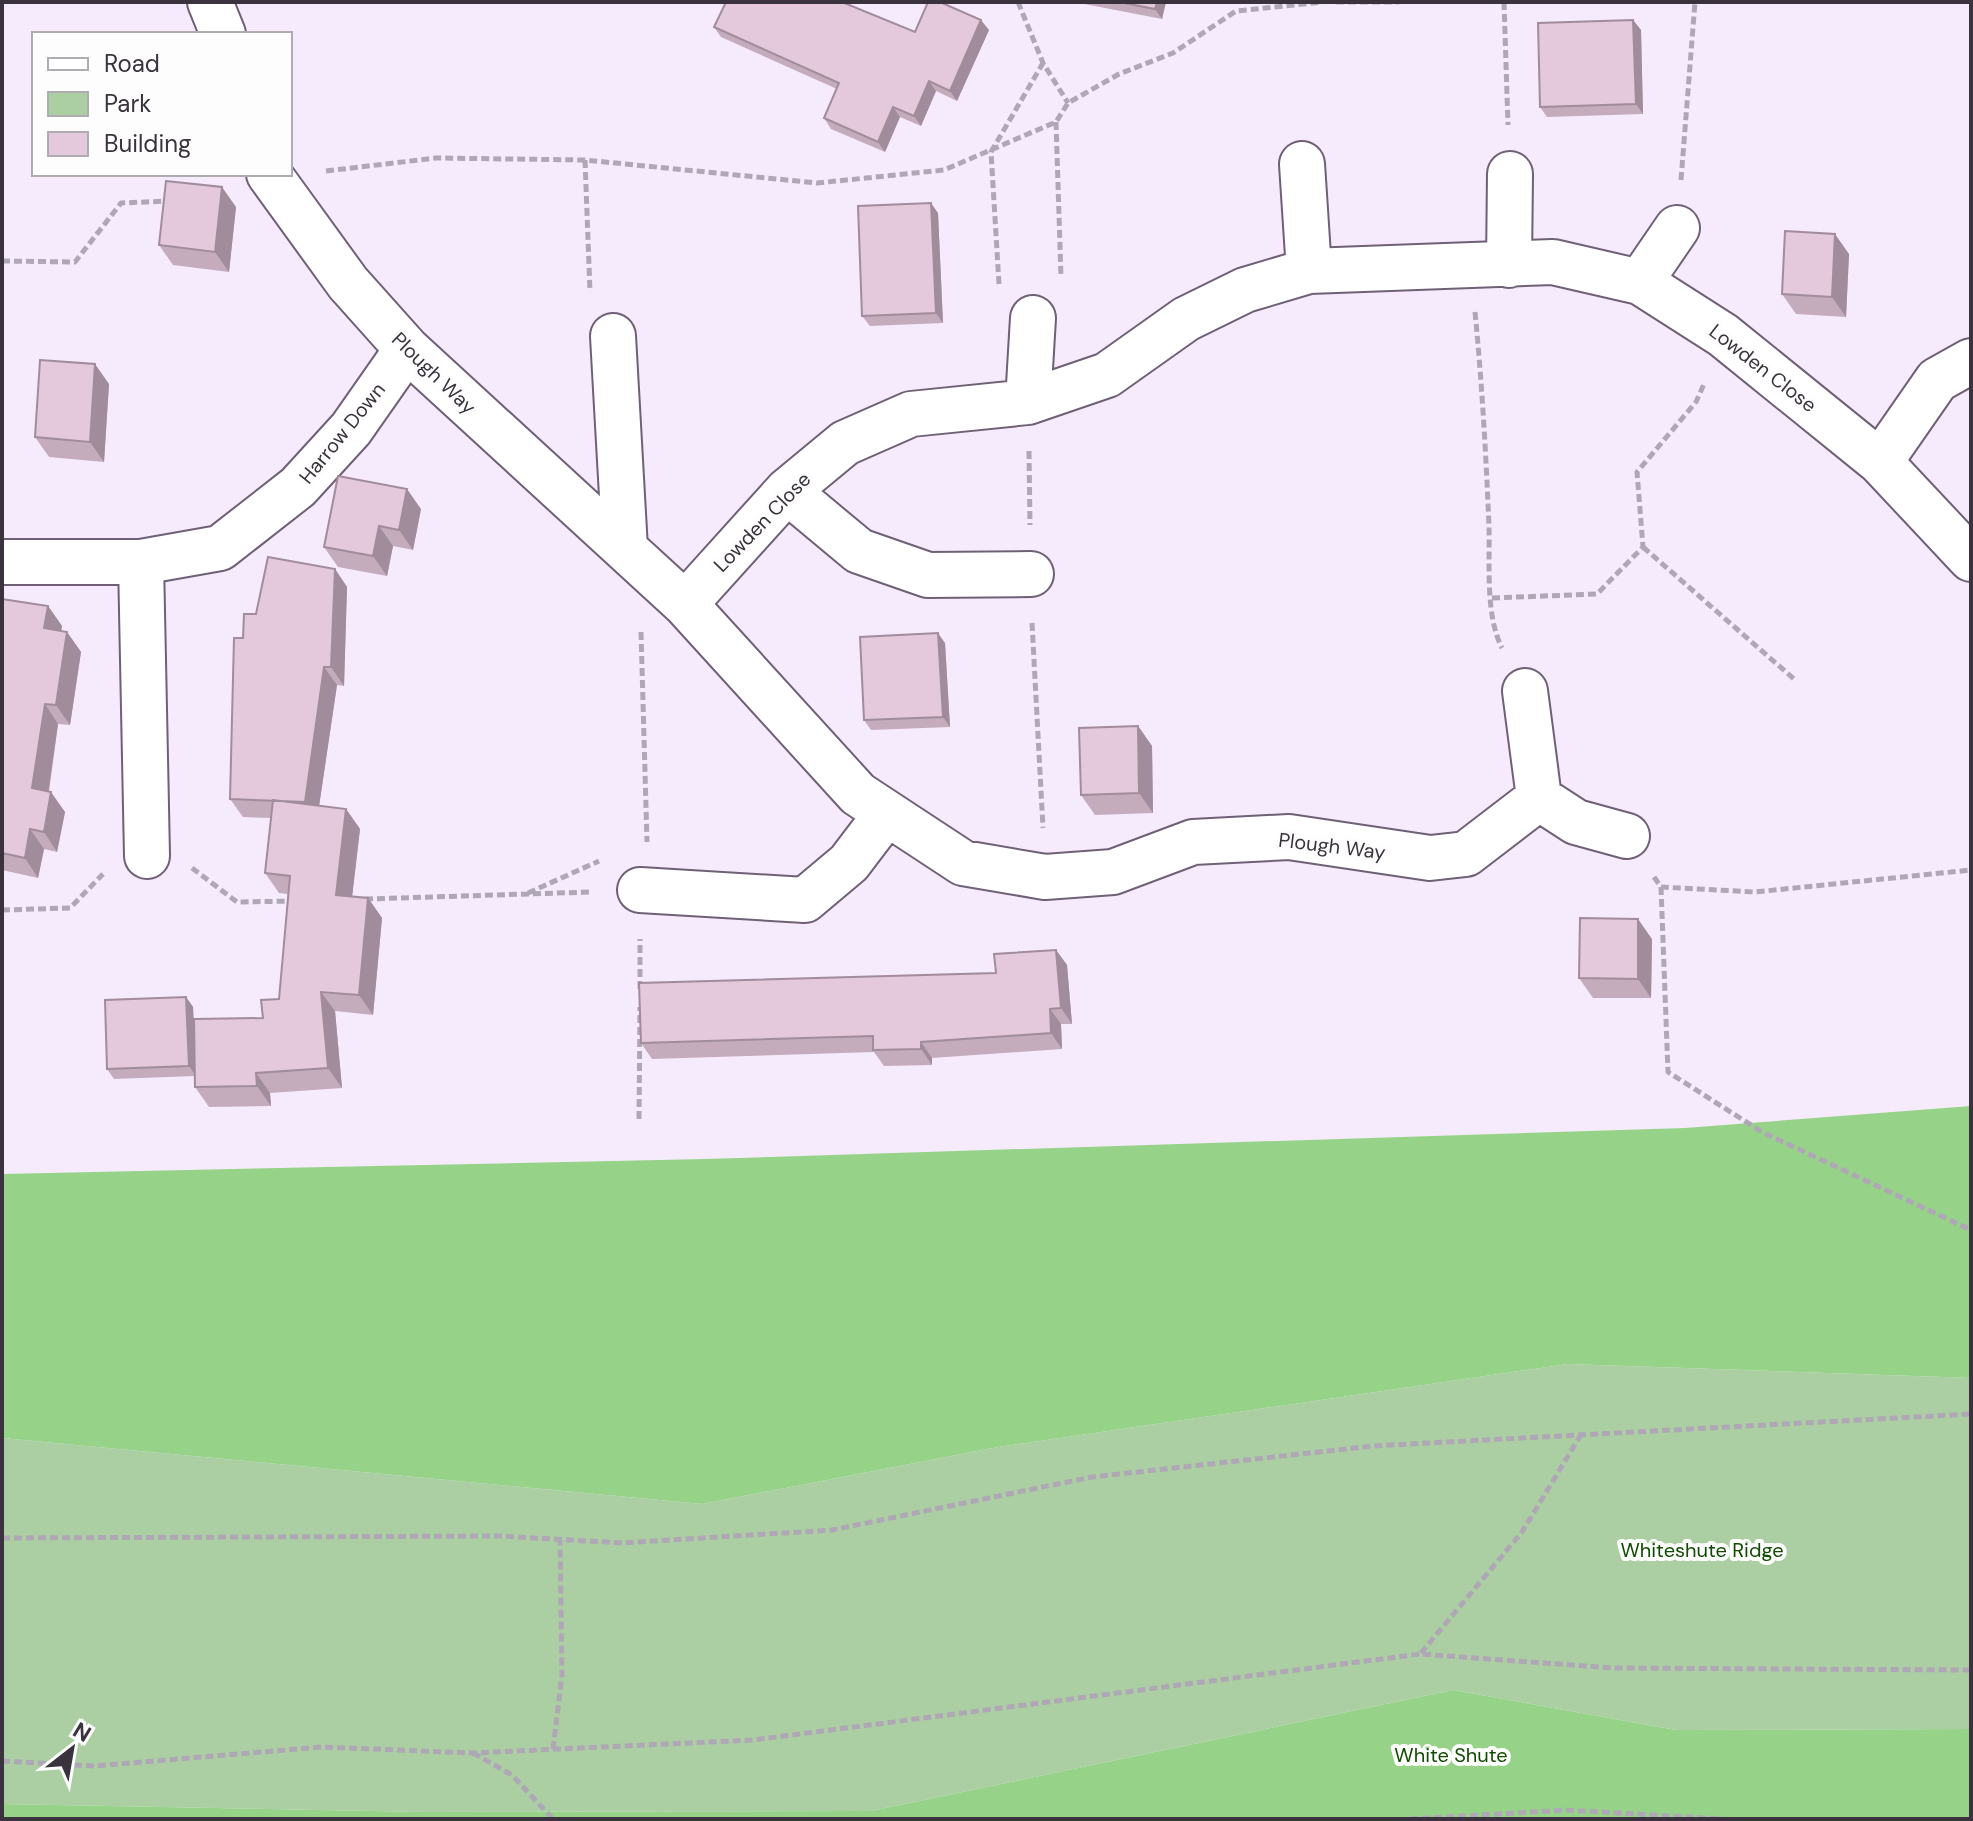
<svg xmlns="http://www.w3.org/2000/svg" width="1973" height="1821" viewBox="0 0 1973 1821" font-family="'DM Sans',sans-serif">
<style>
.green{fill:#abcfa3}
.forest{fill:#96d389}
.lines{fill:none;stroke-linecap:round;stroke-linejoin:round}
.street-casing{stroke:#6f6077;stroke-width:48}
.path{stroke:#b0a7b6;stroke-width:5;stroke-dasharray:8 4;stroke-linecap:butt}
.street{stroke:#fff;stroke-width:44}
.wall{fill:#c4acbd}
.shaded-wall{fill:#a08c9a}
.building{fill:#e4c8dc;stroke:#a08c9a;stroke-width:2}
.labels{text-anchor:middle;stroke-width:8;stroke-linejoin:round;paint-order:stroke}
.street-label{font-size:20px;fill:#3a333e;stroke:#fdfdfd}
.park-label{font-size:20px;fill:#104b00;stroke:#fdfdfd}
</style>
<rect width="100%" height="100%" fill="#f6ebfc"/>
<!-- green -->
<path class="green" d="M 1568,1364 L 1971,1378 L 1971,1729 L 1676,1730 L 1453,1690 L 871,1811 L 425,1812 L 2,1804 L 2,1438 L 702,1504 L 998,1447 Z"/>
<!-- forest -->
<path class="forest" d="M 1971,1106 L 1971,1378 L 1568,1364 L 998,1447 L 702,1504 L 2,1438 L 2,1174 L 705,1159 L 1685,1128 Z
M 1453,1690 L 1676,1730 L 1971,1729 L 1971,1819 L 2,1819 L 2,1804 L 425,1812 L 871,1811 Z"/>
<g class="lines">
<!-- street casing -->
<g class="street-casing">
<path id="street" d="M 210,2 L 223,34
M 1302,164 L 1309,271
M 269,174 L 348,283 L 407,349 L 685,604 L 858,794 L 963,863 L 1045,877 L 1113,872 L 1193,842 L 1289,837 L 1430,858 L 1466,854 L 1539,798
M 1509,265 L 1510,174
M 1640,282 L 1677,228
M 613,336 L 625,549
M 1028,402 L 1033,318
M 1880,462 L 1937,380 L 1971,361
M 787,491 L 859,551 L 928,575 L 1031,574
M 2,562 L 141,562 L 220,548 L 298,487 L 351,429 L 407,349
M 141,562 L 147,856
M 685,604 L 787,491 L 845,443 L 911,414 L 1028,402 L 1107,375 L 1186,319 L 1245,290 L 1309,271 L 1553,262 L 1640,282 L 1723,335 L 1880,462 L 1971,559
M 1525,691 L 1539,798 L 1576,822 L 1627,836
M 640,890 L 805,900 L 849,863 L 887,813"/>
</g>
<!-- path -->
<path class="path" d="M 1018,2 L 1043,63 L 1068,103
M 1336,2 L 1399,2
M 1504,2 L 1508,125
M 1056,122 L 1061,277
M 585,160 L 590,292
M 326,171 L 436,158 L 585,160 L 817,183 L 944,170 L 1056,122 L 1068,103 L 1119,74 L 1173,53 L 1236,11 L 1323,2
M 1681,180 L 1695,2
M 2,261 L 75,262 L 121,203 L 168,201
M 999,284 L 991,152 L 1043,63
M 1475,312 C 1482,383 1486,455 1489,526 C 1490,563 1485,615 1502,648
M 1029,451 L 1030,525
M 1643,547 L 1794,679
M 1492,598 L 1597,594 L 1643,547 L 1637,472 L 1696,402 L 1704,384
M 1032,623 L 1043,828
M 641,632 L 647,842
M 192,868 L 237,902 L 295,901
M 1654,877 L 1661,887 L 1755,892 L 1971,870
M 1661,887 L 1668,1072 L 1762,1132 L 1971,1230
M 528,893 L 599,861
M 365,899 L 591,892
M 2,910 L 70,908 L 103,874
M 640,989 L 640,939
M 639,1119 L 640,1007
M 2,1538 L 500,1536 L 622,1543 L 832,1530 L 1092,1477 L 1373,1446 L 1971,1414
M 1421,1653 L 1522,1532 L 1582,1433
M 553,1749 L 562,1675 L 560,1540
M 473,1753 L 512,1775 L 553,1819
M 2,1761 L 94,1766 L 321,1747 L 473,1753 L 753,1740 L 1420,1654 L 1613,1668 L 1971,1670
M 1410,1819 L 1566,1810 L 1724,1819"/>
<!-- street -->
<use href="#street" class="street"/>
</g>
<!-- wall -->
<path class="wall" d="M 1074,2 L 1166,2 L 1162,19 Z
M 1633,20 L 1641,30 L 1643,114 L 1547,117 L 1540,107 Z
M 714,27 L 915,32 L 989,30 L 957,101 L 936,91 L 921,126 L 900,117 L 885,152 L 831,129 L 824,118 L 837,89 L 721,37 Z
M 236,207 L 229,272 L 173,265 L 159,245 Z
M 938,213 L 943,323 L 870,326 L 862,316 Z
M 1849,254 L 1846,317 L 1796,314 L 1782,294 Z
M 109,384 L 104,462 L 49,457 L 35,437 Z
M 421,509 L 413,550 L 393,546 L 387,576 L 338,567 L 324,547 Z
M 335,569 L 347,587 L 344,686 L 337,685 L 319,806 L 346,809 L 360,829 L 352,896 L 368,898 L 382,918 L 373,1015 L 335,1011 L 342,1088 L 270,1093 L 271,1106 L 209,1107 L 195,1087 L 195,1076 L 114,1079 L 107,1069 L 186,997 L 193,1007 L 195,1045 L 263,1018 L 279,999 L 288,894 L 279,893 L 265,873 L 271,818 L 243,817 L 230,799 L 243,638 L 256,614 Z
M 2,599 L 48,606 L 62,626 L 61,631 L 67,632 L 81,652 L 70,725 L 58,724 L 49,792 L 65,812 L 57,852 L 44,849 L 38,878 L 2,870 Z
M 945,643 L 950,727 L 871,730 L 864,720 Z
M 1138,726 L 1152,746 L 1153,813 L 1095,815 L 1081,795 Z
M 1652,939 L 1651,998 L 1593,998 L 1579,978 Z
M 1056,950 L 1067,965 L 1072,1024 L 1061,1024 L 1062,1049 L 932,1058 L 932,1065 L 884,1066 L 874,1052 L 652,1059 L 641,1043 L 996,973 Z"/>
<!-- shaded-wall -->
<path class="shaded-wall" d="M 1157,2 L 1166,2 L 1162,19 L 1155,9 Z
M 981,20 L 989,30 L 957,101 L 950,91 Z
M 1633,20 L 1641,30 L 1643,114 L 1636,104 Z
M 929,81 L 936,91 L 921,126 L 914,116 Z
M 893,107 L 900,117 L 885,152 L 878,142 Z
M 222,187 L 236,207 L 229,272 L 215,252 Z
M 931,203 L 938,213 L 943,323 L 936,313 Z
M 1835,234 L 1849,254 L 1846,317 L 1832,297 Z
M 95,364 L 109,384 L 104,462 L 90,442 Z
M 407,489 L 421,509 L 413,550 L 399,530 Z
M 379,526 L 393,546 L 387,576 L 373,556 Z
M 335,569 L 347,587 L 344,686 L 331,667 Z
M 48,606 L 62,626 L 58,648 L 44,628 Z
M 67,632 L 81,652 L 70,725 L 56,705 Z
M 938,633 L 945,643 L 950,727 L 943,717 Z
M 324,667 L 337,685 L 317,820 L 305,802 Z
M 45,704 L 58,724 L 46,808 L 32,788 Z
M 1138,726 L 1152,746 L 1153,813 L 1139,793 Z
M 51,792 L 65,812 L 57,852 L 44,832 Z
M 346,809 L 360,829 L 350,915 L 336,895 Z
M 30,829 L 44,849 L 38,878 L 25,858 Z
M 368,898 L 382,918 L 373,1015 L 359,995 Z
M 1638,919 L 1652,939 L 1651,998 L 1638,979 Z
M 1056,950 L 1067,965 L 1072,1024 L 1061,1008 Z
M 321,992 L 335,1011 L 342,1088 L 328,1068 Z
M 186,997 L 193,1007 L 196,1076 L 189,1066 Z
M 1050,1009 L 1061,1024 L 1062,1049 L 1051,1033 Z
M 921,1042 L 932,1058 L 932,1065 L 921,1049 Z
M 256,1073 L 270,1093 L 271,1106 L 257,1086 Z"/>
<!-- building -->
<path class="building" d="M 726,2 L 842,2 L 915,32 L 928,2 L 940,2 L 981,20 L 950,91 L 929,81 L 914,116 L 893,107 L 878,142 L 824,118 L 839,83 L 714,27 Z
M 1119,2 L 1157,2 L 1155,9 Z
M 1633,20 L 1636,104 L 1540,107 L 1538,23 Z
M 166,181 L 222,187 L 215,252 L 159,245 Z
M 931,203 L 936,313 L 862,316 L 858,206 Z
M 1785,231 L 1835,234 L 1832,297 L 1782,294 Z
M 40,360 L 95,364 L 90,442 L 35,437 Z
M 338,476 L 407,489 L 399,530 L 379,526 L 373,556 L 324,547 Z
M 268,557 L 335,569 L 331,667 L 324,667 L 305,802 L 230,799 L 234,638 L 243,638 L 244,614 L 256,614 Z
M 2,599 L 48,606 L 44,628 L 67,632 L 56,705 L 45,704 L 32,788 L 51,792 L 44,832 L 30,829 L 25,858 L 2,853 Z
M 938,633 L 943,717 L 864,720 L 860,637 Z
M 1138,726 L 1139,793 L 1081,795 L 1079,728 Z
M 273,800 L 346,809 L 336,895 L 368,898 L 359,995 L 321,992 L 328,1068 L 256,1073 L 257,1086 L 195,1087 L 194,1019 L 263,1018 L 261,1000 L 279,999 L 290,876 L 265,873 Z
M 1580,918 L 1638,919 L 1638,979 L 1579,978 Z
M 1056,950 L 1061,1008 L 1050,1009 L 1051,1033 L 921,1042 L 921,1049 L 873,1050 L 873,1036 L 641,1043 L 639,983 L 996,973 L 994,954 Z
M 186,997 L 189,1066 L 107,1069 L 105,1000 Z"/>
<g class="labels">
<!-- street labels -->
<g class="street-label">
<text transform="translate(1763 368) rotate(38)" y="7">Lowden Close</text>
<text transform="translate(434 373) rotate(44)" y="7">Plough Way</text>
<text transform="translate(342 433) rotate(-51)" y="7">Harrow Down</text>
<text transform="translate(762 522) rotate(-46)" y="7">Lowden Close</text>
<text transform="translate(1332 846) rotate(7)" y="7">Plough Way</text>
</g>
<!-- park labels -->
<g class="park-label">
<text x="1702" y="1557">Whiteshute Ridge</text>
<text x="1451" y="1762">White Shute</text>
</g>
</g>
<!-- border -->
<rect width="1973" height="1821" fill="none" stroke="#3a333e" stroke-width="8"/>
<!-- legend -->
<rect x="32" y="32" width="260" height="144" fill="#fdfdfd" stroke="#afacb1" stroke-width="2"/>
<rect x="48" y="58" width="40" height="12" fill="#ffffff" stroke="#afacb1" stroke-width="2"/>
<text x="104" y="72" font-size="24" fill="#3a333e">Road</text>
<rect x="48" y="92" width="40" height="24" fill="#abcfa3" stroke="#afacb1" stroke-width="2"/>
<text x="104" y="112" font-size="24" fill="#3a333e">Park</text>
<rect x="48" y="132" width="40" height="24" fill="#e4c8dc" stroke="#afacb1" stroke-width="2"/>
<text x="104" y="152" font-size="24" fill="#3a333e">Building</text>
<!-- north arrow -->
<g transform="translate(72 1749) rotate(31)" stroke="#fdfdfd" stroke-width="6" paint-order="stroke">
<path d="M0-6L14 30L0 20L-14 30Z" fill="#3a333e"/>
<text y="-12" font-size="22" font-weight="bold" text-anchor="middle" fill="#3a333e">N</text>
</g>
</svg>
